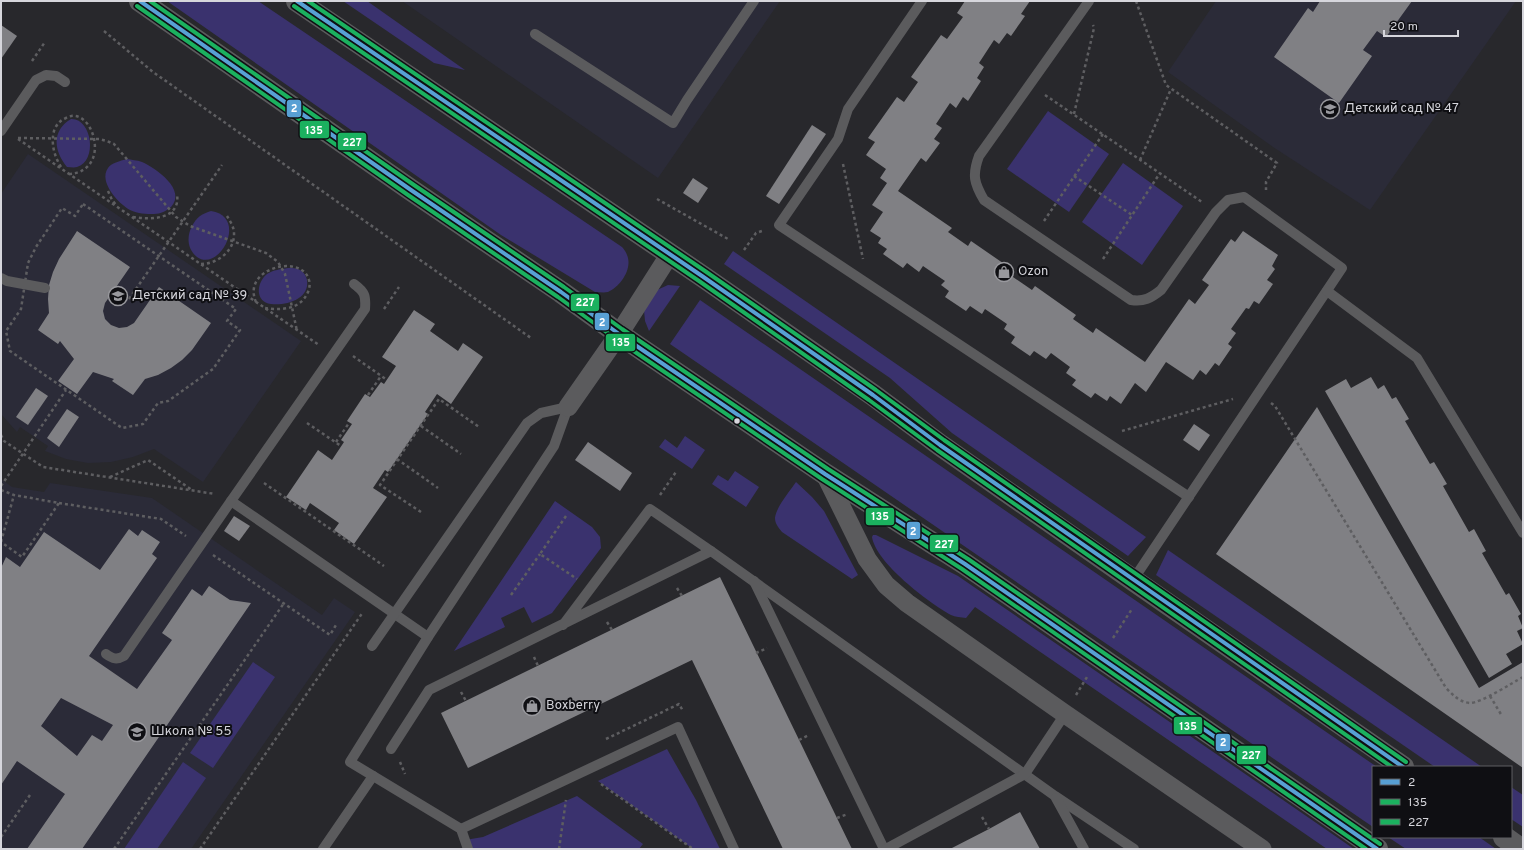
<svg xmlns="http://www.w3.org/2000/svg" width="1524" height="850" font-family="Overpass,sans-serif">
<style>
.built{fill:#2b2b38}
.green{fill:#3a326e}
.building{fill:#808084;fill-rule:evenodd}
.lines{fill:none;stroke-linecap:round;stroke-linejoin:round}
.path{stroke:#5e5e61;stroke-width:2.5;stroke-dasharray:3 3;stroke-linecap:butt}
.service{stroke:#5b5b5d;stroke-width:10}
.minor{stroke:#5b5b5d;stroke-width:19}
.tertiary{stroke:#5b5b5d;stroke-width:22}
.bus-1-casing{stroke:#0f0f13;stroke-width:7}
.bus-2-casing{stroke:#0f0f13;stroke-width:7}
.bus-3-casing{stroke:#0f0f13;stroke-width:7}
.bus-1{stroke:#58a0d4;stroke-width:4}
.bus-2{stroke:#1bb15f;stroke-width:4}
.bus-3{stroke:#1bb15f;stroke-width:4}
.bus-dot{fill:#d6d6dc;stroke:#0f0f13;stroke-width:1.5}
.labels{text-anchor:middle;dominant-baseline:central;stroke-width:4;stroke-linejoin:round;paint-order:stroke}
.poi-label{font-size:13px;fill:#d6d6dc;stroke:#0f0f13;text-anchor:start}
.line-badge{stroke:#0f0f13;stroke-width:1.5}
.badge-label{font-size:11px;text-anchor:middle;font-weight:bold;fill:#fff}
</style>
<rect width="100%" height="100%" fill="#28282c"/>
<g class="built">
<path d="M402,1H780L658,178Z"/>
<path d="M1216,1H1516L1370,210L1273,147L1168,72Z"/>
<path d="M28,154L301,341L203,482L154,449L133,457L111,462L88,463L66,459L45,451L48,446L20,427L17,432L1,414V194Z"/>
<path d="M1,479L12,487L44,492L50,483L152,498L322,615L334,598L355,612L191,849H1Z"/>
</g>
<g class="green">
<path d="M167,1H258L622,247C624,249 626,252 627,255C633,269 620,287 608,292C604,293 599,292 595,292L501,235Z"/>
<path d="M343,1H367L465,70L434,63Z"/>
<path d="M1048,111L1109,154L1069,212L1007,169Z"/>
<path d="M71,119C92,118 98,161 77,167C74,168 70,167 67,167C54,151 51,131 71,119Z"/>
<path d="M127,159C131,160 137,160 142,162C156,168 187,190 171,207C166,211 161,214 154,214C146,214 138,214 130,210C119,204 98,182 108,168C111,163 120,161 127,159Z"/>
<path d="M1123,163L1183,206L1142,265L1082,222Z"/>
<path d="M211,211C249,217 219,273 197,257C183,246 188,226 200,216C203,214 207,212 211,211Z"/>
<path d="M733,251L1146,537L1128,556L952,433L890,378L724,264Z"/>
<path d="M288,268C292,268 297,268 300,270C304,272 306,276 307,280C310,299 286,306 271,304C255,302 256,283 267,274C273,270 281,269 288,268Z"/>
<path d="M668,285L680,286L649,331L645,321L644,310L657,290Z"/>
<path d="M700,300L1377,767H1373V827L670,344Z"/>
<path d="M685,436L705,450L692,469L659,447L665,439L677,448Z"/>
<path d="M735,471L759,487L746,507L712,484L718,475L728,481Z"/>
<path d="M796,482L812,497L824,511L858,575L852,579L782,532C779,528 775,524 775,518C776,507 790,491 796,482Z"/>
<path d="M555,501L592,527L600,537L601,548L552,613L532,623L524,607L501,618L505,627L454,651Z"/>
<path d="M873,535H876L958,576L1354,849H1327L975,607L966,618C961,617 955,617 951,615C928,602 876,563 872,537Z"/>
<path d="M1168,550L1482,767H1435L1156,575Z"/>
<path d="M253,662L275,677L213,768L190,753Z"/>
<path d="M667,749L696,800L720,849H693L598,781Z"/>
<path d="M183,762L206,778L157,849H124Z"/>
<path d="M1511,787L1523,795V827L1511,819Z"/>
<path d="M577,796L643,844L639,849H468L465,840L483,837Z"/>
<path d="M1388,837H1479L1496,849H1406Z"/>
</g>
<g class="building">
<path d="M965,1H1030L1021,14L1025,16L1011,36L1007,33L999,44L994,40L979,63L984,67L977,78L981,81L968,101L963,97L956,108L950,103L936,124L942,128L934,139L940,143L926,162L921,158L898,191L952,228L948,232L968,246L971,241L1013,270L1010,275L1032,290L1035,286L1076,315L1073,319L1093,333L1096,328L1145,362L1189,299L1195,304L1209,285L1202,280L1231,239L1235,242L1243,231L1278,255L1272,266L1275,269L1267,280L1273,284L1259,304L1254,301L1249,309L1246,308L1231,329L1236,333L1228,344L1232,347L1219,366L1215,363L1206,375L1200,370L1193,380L1166,362L1146,392L1135,383L1121,404L1110,396L1107,401L1095,393L1091,398L1072,385L1076,380L1066,373L1070,367L1051,353L1046,359L1034,351L1030,356L1011,343L1015,337L1004,329L1007,324L985,309L982,314L970,306L966,311L945,297L949,291L941,285L945,281L923,266L919,272L907,263L903,268L883,254L887,249L878,243L881,238L870,231L883,212L872,205L887,183L880,178L886,169L866,155L875,142L868,138L897,97L904,102L918,82L911,77L941,35L947,39L963,17L957,13Z"/>
<path d="M1320,1H1412L1386,37L1377,31L1363,50L1372,56L1339,103L1274,57L1308,8L1313,12Z"/>
<path d="M1,25L17,36L1,59Z"/>
<path d="M812,125L826,134L779,204L766,196Z"/>
<path d="M693,178L708,188L698,203L683,193Z"/>
<path d="M77,231L130,267L105,303L103,311L105,319L111,325L119,328L127,327L134,323L159,287L211,323L192,350L182,360L171,368L158,375L145,379L133,395L112,381L114,379L93,372L77,394L58,381L74,359L60,341L58,344L38,330L49,313L48,299L49,285L53,272L59,259Z"/>
<path d="M414,310L435,324L430,331L458,351L463,343L483,357L451,404L437,394L425,412L428,414L388,472L385,470L373,488L387,497L354,544L334,530L339,523L310,503L306,510L286,497L318,450L332,460L344,442L341,440L352,424L347,421L365,394L370,397L381,382L384,384L396,366L382,357Z"/>
<path d="M1371,377L1378,389L1384,385L1392,399L1396,397L1409,419L1405,421L1430,464L1434,462L1447,484L1443,486L1469,532L1474,529L1486,551L1482,553L1506,595L1509,593L1521,614L1518,616L1523,628L1517,631L1523,644L1506,654L1512,664L1489,678L1325,391L1346,379L1351,388Z"/>
<path d="M36,388L48,396L28,425L16,417Z"/>
<path d="M1317,407L1479,688L1523,662V768L1216,554Z"/>
<path d="M67,409L79,417L59,447L47,438Z"/>
<path d="M1194,424L1210,435L1199,451L1183,440Z"/>
<path d="M588,442L632,473L620,491L575,460Z"/>
<path d="M234,516L250,526L239,541L224,531Z"/>
<path d="M129,529L138,536L142,530L160,542L152,554L157,558L89,656L137,689L172,640L162,633L192,589L202,596L209,586L230,600L251,603L82,849H27L65,794L17,761L1,785V568L6,557L20,567L44,532L100,570ZM61,698L113,725L102,741L92,735L77,756L41,726Z"/>
<path d="M720,577L852,849H783L692,660L468,768L441,713Z"/>
<path d="M1020,812L1040,849H950L989,829Z"/>
</g>
<g class="lines">
<g class="path">
<path d="M1136,1L1166,85L1277,163L1266,182V190"/>
<path d="M104,31L153,72L531,338"/>
<path d="M32,61L45,42"/>
<path d="M1045,95L1202,202"/>
<path d="M1074,114L1094,28L1093,25"/>
<path d="M18,138L99,139L107,141L114,144L176,217L190,226L266,253L278,262L285,274L297,331"/>
<path d="M18,139L319,345"/>
<path d="M1140,160L1171,89"/>
<path d="M843,164L863,259"/>
<path d="M61,167C54,156 50,141 55,128C58,123 61,120 66,118C92,103 114,171 69,174"/>
<path d="M1074,176L1132,215"/>
<path d="M108,191L112,200L117,206"/>
<path d="M657,199L728,239"/>
<path d="M83,204L236,309L227,321L240,330L213,369L168,401L158,403L143,424L122,428L10,351L6,331L21,309L28,263L36,247L62,208L75,216Z"/>
<path d="M133,217C150,220 181,220 177,194"/>
<path d="M1044,221L1103,134"/>
<path d="M744,250L756,233L762,231"/>
<path d="M1103,259L1160,173"/>
<path d="M201,264C217,264 235,251 234,233C234,227 230,221 227,216"/>
<path d="M129,299L222,165"/>
<path d="M256,302C241,268 302,253 309,280C311,287 308,294 303,300C294,310 277,310 265,308"/>
<path d="M384,309L399,287"/>
<path d="M353,356L387,380"/>
<path d="M368,395L381,376"/>
<path d="M1271,403L1275,406L1446,688C1453,695 1459,702 1470,703C1481,703 1512,683 1523,677"/>
<path d="M307,423L341,446"/>
<path d="M421,426L461,454"/>
<path d="M1122,431L1233,399"/>
<path d="M1,435L4,441L43,467L215,494"/>
<path d="M336,442L349,423"/>
<path d="M397,459L438,488"/>
<path d="M110,477L148,460L192,490"/>
<path d="M264,483L384,566"/>
<path d="M1,486L66,390"/>
<path d="M1,490L14,495L59,503L22,557L1,542"/>
<path d="M660,495L676,472"/>
<path d="M59,503L161,519L186,536"/>
<path d="M421,512L380,485L439,399L479,427"/>
<path d="M566,516L540,554L577,579"/>
<path d="M1,542L14,495"/>
<path d="M213,555L330,635L336,625"/>
<path d="M677,588L682,596"/>
<path d="M511,595L540,554"/>
<path d="M607,622L612,630"/>
<path d="M1113,638L1132,609"/>
<path d="M756,653L767,648"/>
<path d="M534,657L538,666"/>
<path d="M461,692L466,701"/>
<path d="M1076,695L1087,677"/>
<path d="M1490,696L1502,716"/>
<path d="M606,739L679,704L683,711"/>
<path d="M799,740L809,735"/>
<path d="M400,762L405,774"/>
<path d="M601,784L693,849"/>
<path d="M982,817L989,829"/>
<path d="M837,818L848,814"/>
<path d="M1,837L30,795"/>
<path d="M114,849L284,603"/>
<path d="M200,849L363,612"/>
<path d="M559,849L566,800"/>
</g>
<g class="service">
<path d="M922,1L848,109L838,139L779,225L1189,497"/>
<path d="M1089,1L979,156C972,175 974,183 984,200L1131,300C1144,302 1151,298 1161,290L1216,212L1228,200L1244,197L1342,268L1133,580"/>
<path d="M535,34L673,123L687,100L754,1"/>
<path d="M1,131L36,80L46,75L56,76L65,82"/>
<path d="M1,278L7,281L45,288"/>
<path d="M354,284C365,292 366,296 365,309L231,501L428,637"/>
<path d="M1327,291L1417,358L1523,533"/>
<path d="M711,551L1055,796L1134,849"/>
<path d="M754,581L884,849"/>
<path d="M372,646L527,423L541,413L568,407"/>
<path d="M106,654C113,659 117,660 124,656L231,501"/>
<path d="M391,749L429,690L711,551L650,509L563,625"/>
<path d="M1056,798L1084,849"/>
<path d="M461,829L678,727L734,849"/>
<path d="M323,849L373,776"/>
<path d="M468,849L461,829L350,762L428,637L554,446L568,407"/>
<path d="M886,849L1025,774L1065,714"/>
</g>
<g class="minor">
<path d="M568,407L619,334L670,254"/>
<path d="M825,474L867,559L886,585L907,603L1065,714L1262,849"/>
</g>
<g class="tertiary">
<path d="M140,1L411,190L561,292L619,334L825,474L965,564L1377,849"/>
<path d="M297,1L702,276L873,395L940,445L1133,580L1403,767"/>
<path d="M1504,837L1521,849"/>
</g>
<defs>
<g id="bus-1">
<path d="M140,1L411,190L561,292L619,334L825,474L965,564L1377,849"/>
<path d="M297,1L702,276L873,395L940,445L1403,767"/>
</g>
<g id="bus-2">
<path d="M137,6L408,195L558,297L616,339L822,479L962,569L1366,849"/>
<path d="M294,6L699,281L869,400L937,450L1392,767"/>
</g>
<g id="bus-3">
<path d="M150,1L414,185L564,287L622,329L828,469L968,559L1380,844"/>
<path d="M308,1L705,271L876,390L944,440L1406,762"/>
</g>
</defs>
<use href="#bus-1" class="bus-1-casing"/>
<use href="#bus-2" class="bus-2-casing"/>
<use href="#bus-3" class="bus-3-casing"/>
<use href="#bus-1" class="bus-1"/>
<use href="#bus-2" class="bus-2"/>
<use href="#bus-3" class="bus-3"/>
</g>
<defs>
<symbol id="school-ring" viewBox="-11 -11 22 22"><circle r="9.5" fill="#0f0f13" stroke="#99999e" stroke-width="1.5"/><path d="M0-5L7-2L0 1L-7-2ZM-4 1L0 2.5L4 1V4Q0 6-4 4Z" fill="#99999e"/></symbol>
<symbol id="shop-ring" viewBox="-11 -11 22 22"><circle r="9.5" fill="#0f0f13" stroke="#99999e" stroke-width="1.5"/><path d="M-5-2.5h2.3a2.7 3.5 0 0 1 5.4 0H5L5.5 6h-11ZM-1.5-2.5h3a1.5 2.3 0 0 0-3 0Z" fill="#99999e"/></symbol>
</defs>
<g fill-rule="evenodd">
<use href="#school-ring" x="1319" y="98" width="22" height="22"/>
<use href="#shop-ring" x="993" y="261" width="22" height="22"/>
<use href="#school-ring" x="107" y="285" width="22" height="22"/>
<use href="#shop-ring" x="521" y="695" width="22" height="22"/>
<use href="#school-ring" x="126" y="721" width="22" height="22"/>
</g>
<circle class="bus-dot" cx="737" cy="421" r="3.5"/>
<g class="labels">
<g class="poi-label">
<text x="1344" y="109">Детский сад № 47</text>
<text x="1018" y="272">Ozon</text>
<text x="132" y="296">Детский сад № 39</text>
<text x="546" y="706">Boxberry</text>
<text x="151" y="732">Школа № 55</text>
</g>
</g>
<g class="line-badge">
<rect x="286" y="99" width="16" height="19" rx="4" fill="#58a0d4"/>
<rect x="299" y="120" width="31" height="19" rx="4" fill="#1bb15f"/>
<rect x="337" y="132" width="30" height="19" rx="4" fill="#1bb15f"/>
<rect x="570" y="293" width="30" height="19" rx="4" fill="#1bb15f"/>
<rect x="594" y="312" width="16" height="19" rx="4" fill="#58a0d4"/>
<rect x="605" y="333" width="31" height="19" rx="4" fill="#1bb15f"/>
<rect x="865" y="507" width="30" height="19" rx="4" fill="#1bb15f"/>
<rect x="906" y="521" width="15" height="19" rx="4" fill="#58a0d4"/>
<rect x="929" y="534" width="30" height="19" rx="4" fill="#1bb15f"/>
<rect x="1173" y="716" width="30" height="19" rx="4" fill="#1bb15f"/>
<rect x="1215" y="733" width="16" height="19" rx="4" fill="#58a0d4"/>
<rect x="1236" y="745" width="31" height="20" rx="4" fill="#1bb15f"/>
</g>
<g class="badge-label">
<text x="294" y="112">2</text>
<text x="314" y="134">135</text>
<text x="352" y="146">227</text>
<text x="585" y="306">227</text>
<text x="602" y="326">2</text>
<text x="621" y="346">135</text>
<text x="880" y="520">135</text>
<text x="913" y="535">2</text>
<text x="944" y="548">227</text>
<text x="1188" y="730">135</text>
<text x="1223" y="746">2</text>
<text x="1251" y="759">227</text>
</g>
<rect width="1524" height="850" fill="none" stroke="#d6d6dc" stroke-width="4"/>
<rect x="1372" y="766" width="140" height="72" fill="#0f0f13" stroke="#5f5f63"/>
<rect x="1380" y="779" width="20" height="6" fill="#58a0d4" stroke="#5f5f63"/>
<text x="1408" y="786" font-size="12" fill="#d6d6dc">2</text>
<rect x="1380" y="799" width="20" height="6" fill="#1bb15f" stroke="#5f5f63"/>
<text x="1408" y="806" font-size="12" fill="#d6d6dc">135</text>
<rect x="1380" y="819" width="20" height="6" fill="#1bb15f" stroke="#5f5f63"/>
<text x="1408" y="826" font-size="12" fill="#d6d6dc">227</text>
<path d="M1384 30v6h74v-6" fill="none" stroke="#d6d6dc" stroke-width="2"/>
<text x="1390" y="30" font-size="12" fill="#d6d6dc" stroke="#0f0f13" stroke-width="3" paint-order="stroke">20 m</text>
</svg>
